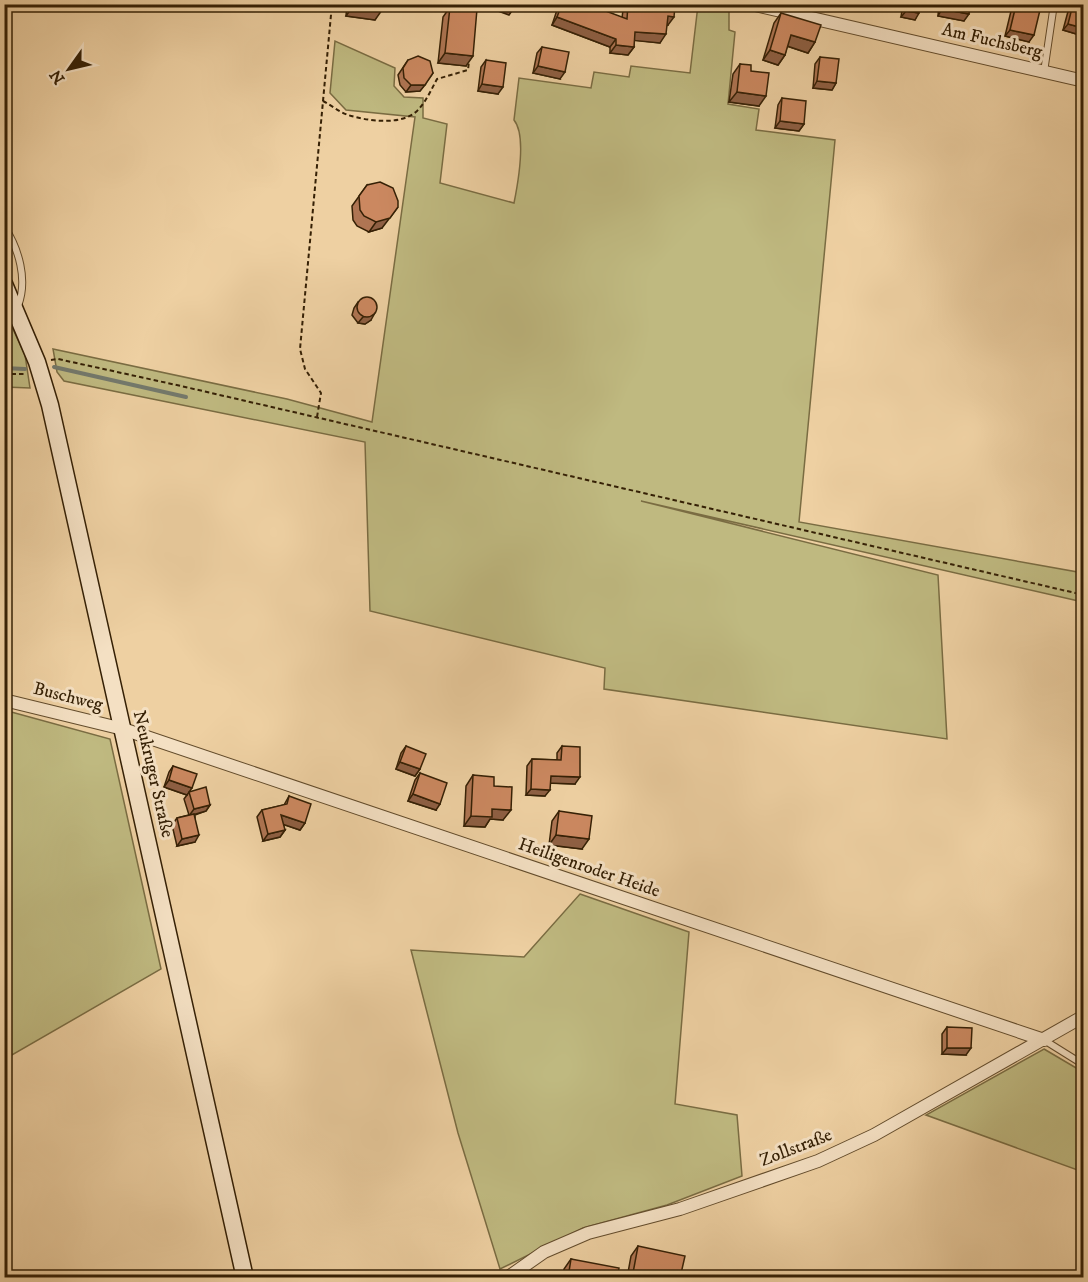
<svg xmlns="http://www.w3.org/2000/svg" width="1088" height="1282" font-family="'IM FELL DW Pica',serif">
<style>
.green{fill:#bfb980;stroke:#7a6c42;stroke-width:1.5}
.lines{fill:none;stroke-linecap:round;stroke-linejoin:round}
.stream{stroke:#74796c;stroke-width:4}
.lane-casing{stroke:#634c2c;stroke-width:8}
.street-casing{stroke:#634c2c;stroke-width:14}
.secondary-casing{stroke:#352005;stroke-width:19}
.path{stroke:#352005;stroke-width:2;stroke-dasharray:4.5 3;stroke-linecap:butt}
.lane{stroke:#f4e0c3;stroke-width:6}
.street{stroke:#f4e0c3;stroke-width:12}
.secondary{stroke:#f4e0c3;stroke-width:16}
.wall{fill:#af7553;stroke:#352005;stroke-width:1.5}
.shaded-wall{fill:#8e5f43;stroke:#352005;stroke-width:1.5}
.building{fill:#cb8860;stroke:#352005;stroke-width:1.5}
.labels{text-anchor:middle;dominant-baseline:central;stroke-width:6;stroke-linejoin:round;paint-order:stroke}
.street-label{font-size:18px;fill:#352005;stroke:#f4e0c3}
</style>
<rect width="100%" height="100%" fill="#eed0a2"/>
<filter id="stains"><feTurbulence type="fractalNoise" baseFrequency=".00333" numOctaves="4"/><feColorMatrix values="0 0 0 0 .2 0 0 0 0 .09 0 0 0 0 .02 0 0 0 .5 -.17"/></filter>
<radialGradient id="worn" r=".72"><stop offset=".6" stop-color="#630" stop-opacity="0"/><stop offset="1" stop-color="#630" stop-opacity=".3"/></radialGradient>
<g class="green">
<path d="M698,5L729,8V30L735,32L728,104L759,109L756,130L835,140L799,522L1083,573V602L641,501L938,575L947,739L604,689L605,668L370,611L365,442L64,381L57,372L53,349L287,399L372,422L415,117L346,110L330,93L335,41L395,68L394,86L404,97L423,98V118L447,124L440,183L514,203C518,183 527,136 514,120L519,78L591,88L594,72L629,77L631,66L690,73Z"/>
<path d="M4,310L25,355L30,388L5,387Z"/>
<path d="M4,710L110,739L161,969L5,1059Z"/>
<path d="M580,894L689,932L675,1104L737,1115L742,1176L667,1205L583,1228L500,1269L458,1133L411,950L524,957Z"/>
<path d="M1044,1049L1083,1072V1172L926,1115Z"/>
</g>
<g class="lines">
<g class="stream">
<path d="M54,367L186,397"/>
<path d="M4,368L25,369"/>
</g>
<defs>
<g id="lane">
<path d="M1044,72L1054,4"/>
<path d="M4,226C19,249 28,280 18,306"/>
<path d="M1044,1040L1084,1065"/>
</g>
<g id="street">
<path d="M751,4L1084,81"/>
<path d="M4,700L123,729L1044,1040"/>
<path d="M507,1278L544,1252L588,1233L680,1209L818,1161L874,1135L1084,1016"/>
</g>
<path id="secondary" d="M4,284L37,362L50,405L245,1278"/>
</defs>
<use href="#lane" class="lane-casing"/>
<use href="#street" class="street-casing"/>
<use href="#secondary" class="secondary-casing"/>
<g class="path">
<path d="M323,101C331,105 339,112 348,115C367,121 401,126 417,111C426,102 431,90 437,79L468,70L469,61"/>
<path d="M51,360L58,359L181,386L1084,595"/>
<path d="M4,374H26"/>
<path d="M317,417L321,393L305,369L300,349L332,4"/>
</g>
<use href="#lane" class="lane"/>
<use href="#street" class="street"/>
<use href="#secondary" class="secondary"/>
</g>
<g class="wall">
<path d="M347,4H383L375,20L346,16Z"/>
<path d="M559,4H587L622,18L623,10L627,4H659L668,25H667L660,43L634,40V47L628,55L610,53V47L552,25Z"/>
<path d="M903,4H921L915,20L901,17Z"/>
<path d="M939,4H970L964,21L938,16Z"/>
<path d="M1070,4H1083V36L1063,30Z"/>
<path d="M1016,5L1029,42L1005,36L1011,11Z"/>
<path d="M450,7L466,66L438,63L443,17Z"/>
<path d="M781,13L815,42L808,53L787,46L785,55L778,65L763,60L774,23Z"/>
<path d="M542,47L560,79L533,73L537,53Z"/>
<path d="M820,57L836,83L832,90L813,88L815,64Z"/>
<path d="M408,60L433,73L420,91L406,92L400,85L398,75Z"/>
<path d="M486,60L498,94L478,91L481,67Z"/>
<path d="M740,64L751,71L759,106L729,102L733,74Z"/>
<path d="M782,98L804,124L799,131L775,128L778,105Z"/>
<path d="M367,185L382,228L369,232L357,226L353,220L352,206Z"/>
<path d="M358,302L371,320L365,324L358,323L352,315L354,308Z"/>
<path d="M406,746L420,769L415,776L396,769L401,753Z"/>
<path d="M562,746L575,784L550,783L545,796L526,795L527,766L532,759L557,760V753Z"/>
<path d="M173,766L190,791L210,805L206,811L195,815V842L177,846L172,825L177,818L189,815L184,799L187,795L164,787L169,772Z"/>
<path d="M420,773L436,810L408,801L415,780Z"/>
<path d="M473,775L494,786L503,820L490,819L485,827L464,826L466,786Z"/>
<path d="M289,796L305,823L300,830L283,824L285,830L280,837L263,841L257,817L262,810L284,805Z"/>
<path d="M559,811L582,849L549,845L552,821Z"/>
<path d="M947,1027L966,1055L942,1054V1034Z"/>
<path d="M638,1246L680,1278H627L631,1256Z"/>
<path d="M571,1259L617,1278H562L564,1269Z"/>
</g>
<g class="shaded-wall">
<path d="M492,4L516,5L509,15L490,8Z"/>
<path d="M353,6L382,10L375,20L346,16Z"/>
<path d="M942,9L969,14L964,21L938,16Z"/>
<path d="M906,11L919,13L915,20L901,17Z"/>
<path d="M668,16L674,17L668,25H662Z"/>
<path d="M557,17L616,39L610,47L552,25Z"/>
<path d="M1068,24L1083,28V36L1063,30Z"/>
<path d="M1010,30L1034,35L1029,42L1005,36Z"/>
<path d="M635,32L666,34L660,43L629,40Z"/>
<path d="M791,35L815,42L808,53L784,45Z"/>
<path d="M616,45L634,47L628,55L610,53Z"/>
<path d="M770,50L785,55L778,65L763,60Z"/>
<path d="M445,53L473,56L466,66L438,63Z"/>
<path d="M538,66L565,72L560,79L533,73Z"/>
<path d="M817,81L836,83L832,90L813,88Z"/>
<path d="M482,84L503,87L498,94L478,91Z"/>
<path d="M411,85H425L420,91L406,92Z"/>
<path d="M737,92L766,96L759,106L729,102Z"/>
<path d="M780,121L804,124L799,131L775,128Z"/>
<path d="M398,207L382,228L369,232L376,222Z"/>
<path d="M375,313L371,320L365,324L358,323L363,317Z"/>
<path d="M400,762L420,769L415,776L396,769Z"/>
<path d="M551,776L580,777L575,784L546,783Z"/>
<path d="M169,780L192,788L187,795L164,787Z"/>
<path d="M531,789L550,790L545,796L526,795Z"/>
<path d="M413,794L440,804L436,810L408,801Z"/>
<path d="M210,805L206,811L189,816L194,809Z"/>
<path d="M492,809L511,810L503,820L490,819L485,827L464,826L471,816Z"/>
<path d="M281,815L305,823L300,830L276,822Z"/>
<path d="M285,830L280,837L263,841L268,834Z"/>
<path d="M199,835L195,842L177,846L182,839Z"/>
<path d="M556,835L589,839L582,849L549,845Z"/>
<path d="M947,1048H971L966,1055L942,1054Z"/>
<path d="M633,1273L654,1278H630Z"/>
</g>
<g class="building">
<path d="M353,4H383L382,10L353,6Z"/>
<path d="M562,4H587L627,19L628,4H659L675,6L674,17L668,16L666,34L635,32L634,47L616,45V39L557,17Z"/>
<path d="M907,4H921L919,13L906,11Z"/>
<path d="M943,4H970L969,14L942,9Z"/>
<path d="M1073,4H1083V28L1068,24Z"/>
<path d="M1016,5L1040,10L1034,35L1010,30Z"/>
<path d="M450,7L477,9L473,56L445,53Z"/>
<path d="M781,13L821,25L815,42L791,35L785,55L770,50Z"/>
<path d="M542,47L569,52L565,72L538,66Z"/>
<path d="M418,56L430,61L433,73L425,85H411L404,78L403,68L408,60Z"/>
<path d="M820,57L839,59L836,83L817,81Z"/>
<path d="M486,60L506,63L503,87L482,84Z"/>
<path d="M740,64L751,65V71L769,73L766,96L737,92Z"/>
<path d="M782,98L806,101L804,124L780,121Z"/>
<path d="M380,182L393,188L398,201V207L390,218L376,222L364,216L360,210L359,196L367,185Z"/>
<circle cx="367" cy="307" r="10"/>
<path d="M406,746L426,754L420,769L400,762Z"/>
<path d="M562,746L580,747V777L551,776L550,790L531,789L532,759L561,760Z"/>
<path d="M173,766L197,774L192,788L169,780Z"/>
<path d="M420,773L447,783L440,804L413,794Z"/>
<path d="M473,775L494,777V786L512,787L511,810L492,809V817L471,816Z"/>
<path d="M206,787L210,805L194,809L189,792Z"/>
<path d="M289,796L311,804L305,823L281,815L285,830L268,834L262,810L287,804Z"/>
<path d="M559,811L592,816L589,839L556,835Z"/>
<path d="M194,814L199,835L182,839L177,818Z"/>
<path d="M947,1027L972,1028L971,1048H947Z"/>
<path d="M638,1246L685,1256L680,1278H654L633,1273Z"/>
<path d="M571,1259L619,1268L617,1278H568Z"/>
</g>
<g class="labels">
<g class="street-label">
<text transform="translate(992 41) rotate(13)">Am Fuchsberg</text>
<text transform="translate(68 697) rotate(14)">Buschweg</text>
<text transform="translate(153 774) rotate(77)">Neukruger Straße</text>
<text transform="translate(589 868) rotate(19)">Heiligenroder Heide</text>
<text transform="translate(796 1148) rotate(-21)">Zollstraße</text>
</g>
</g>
<rect width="1088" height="1282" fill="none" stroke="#eed0a2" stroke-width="24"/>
<rect x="6" y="6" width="1076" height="1270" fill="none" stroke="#352005" stroke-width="3"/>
<rect x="12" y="12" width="1064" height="1258" fill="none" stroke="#352005" stroke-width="1.5"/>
<g transform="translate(69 69) rotate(236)" stroke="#f4e0c3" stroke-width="4.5" paint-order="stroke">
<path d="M0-4.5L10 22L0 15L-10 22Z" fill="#352005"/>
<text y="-9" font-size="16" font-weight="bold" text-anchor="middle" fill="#352005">N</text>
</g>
<rect width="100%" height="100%" filter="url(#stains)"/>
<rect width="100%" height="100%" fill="url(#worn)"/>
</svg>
